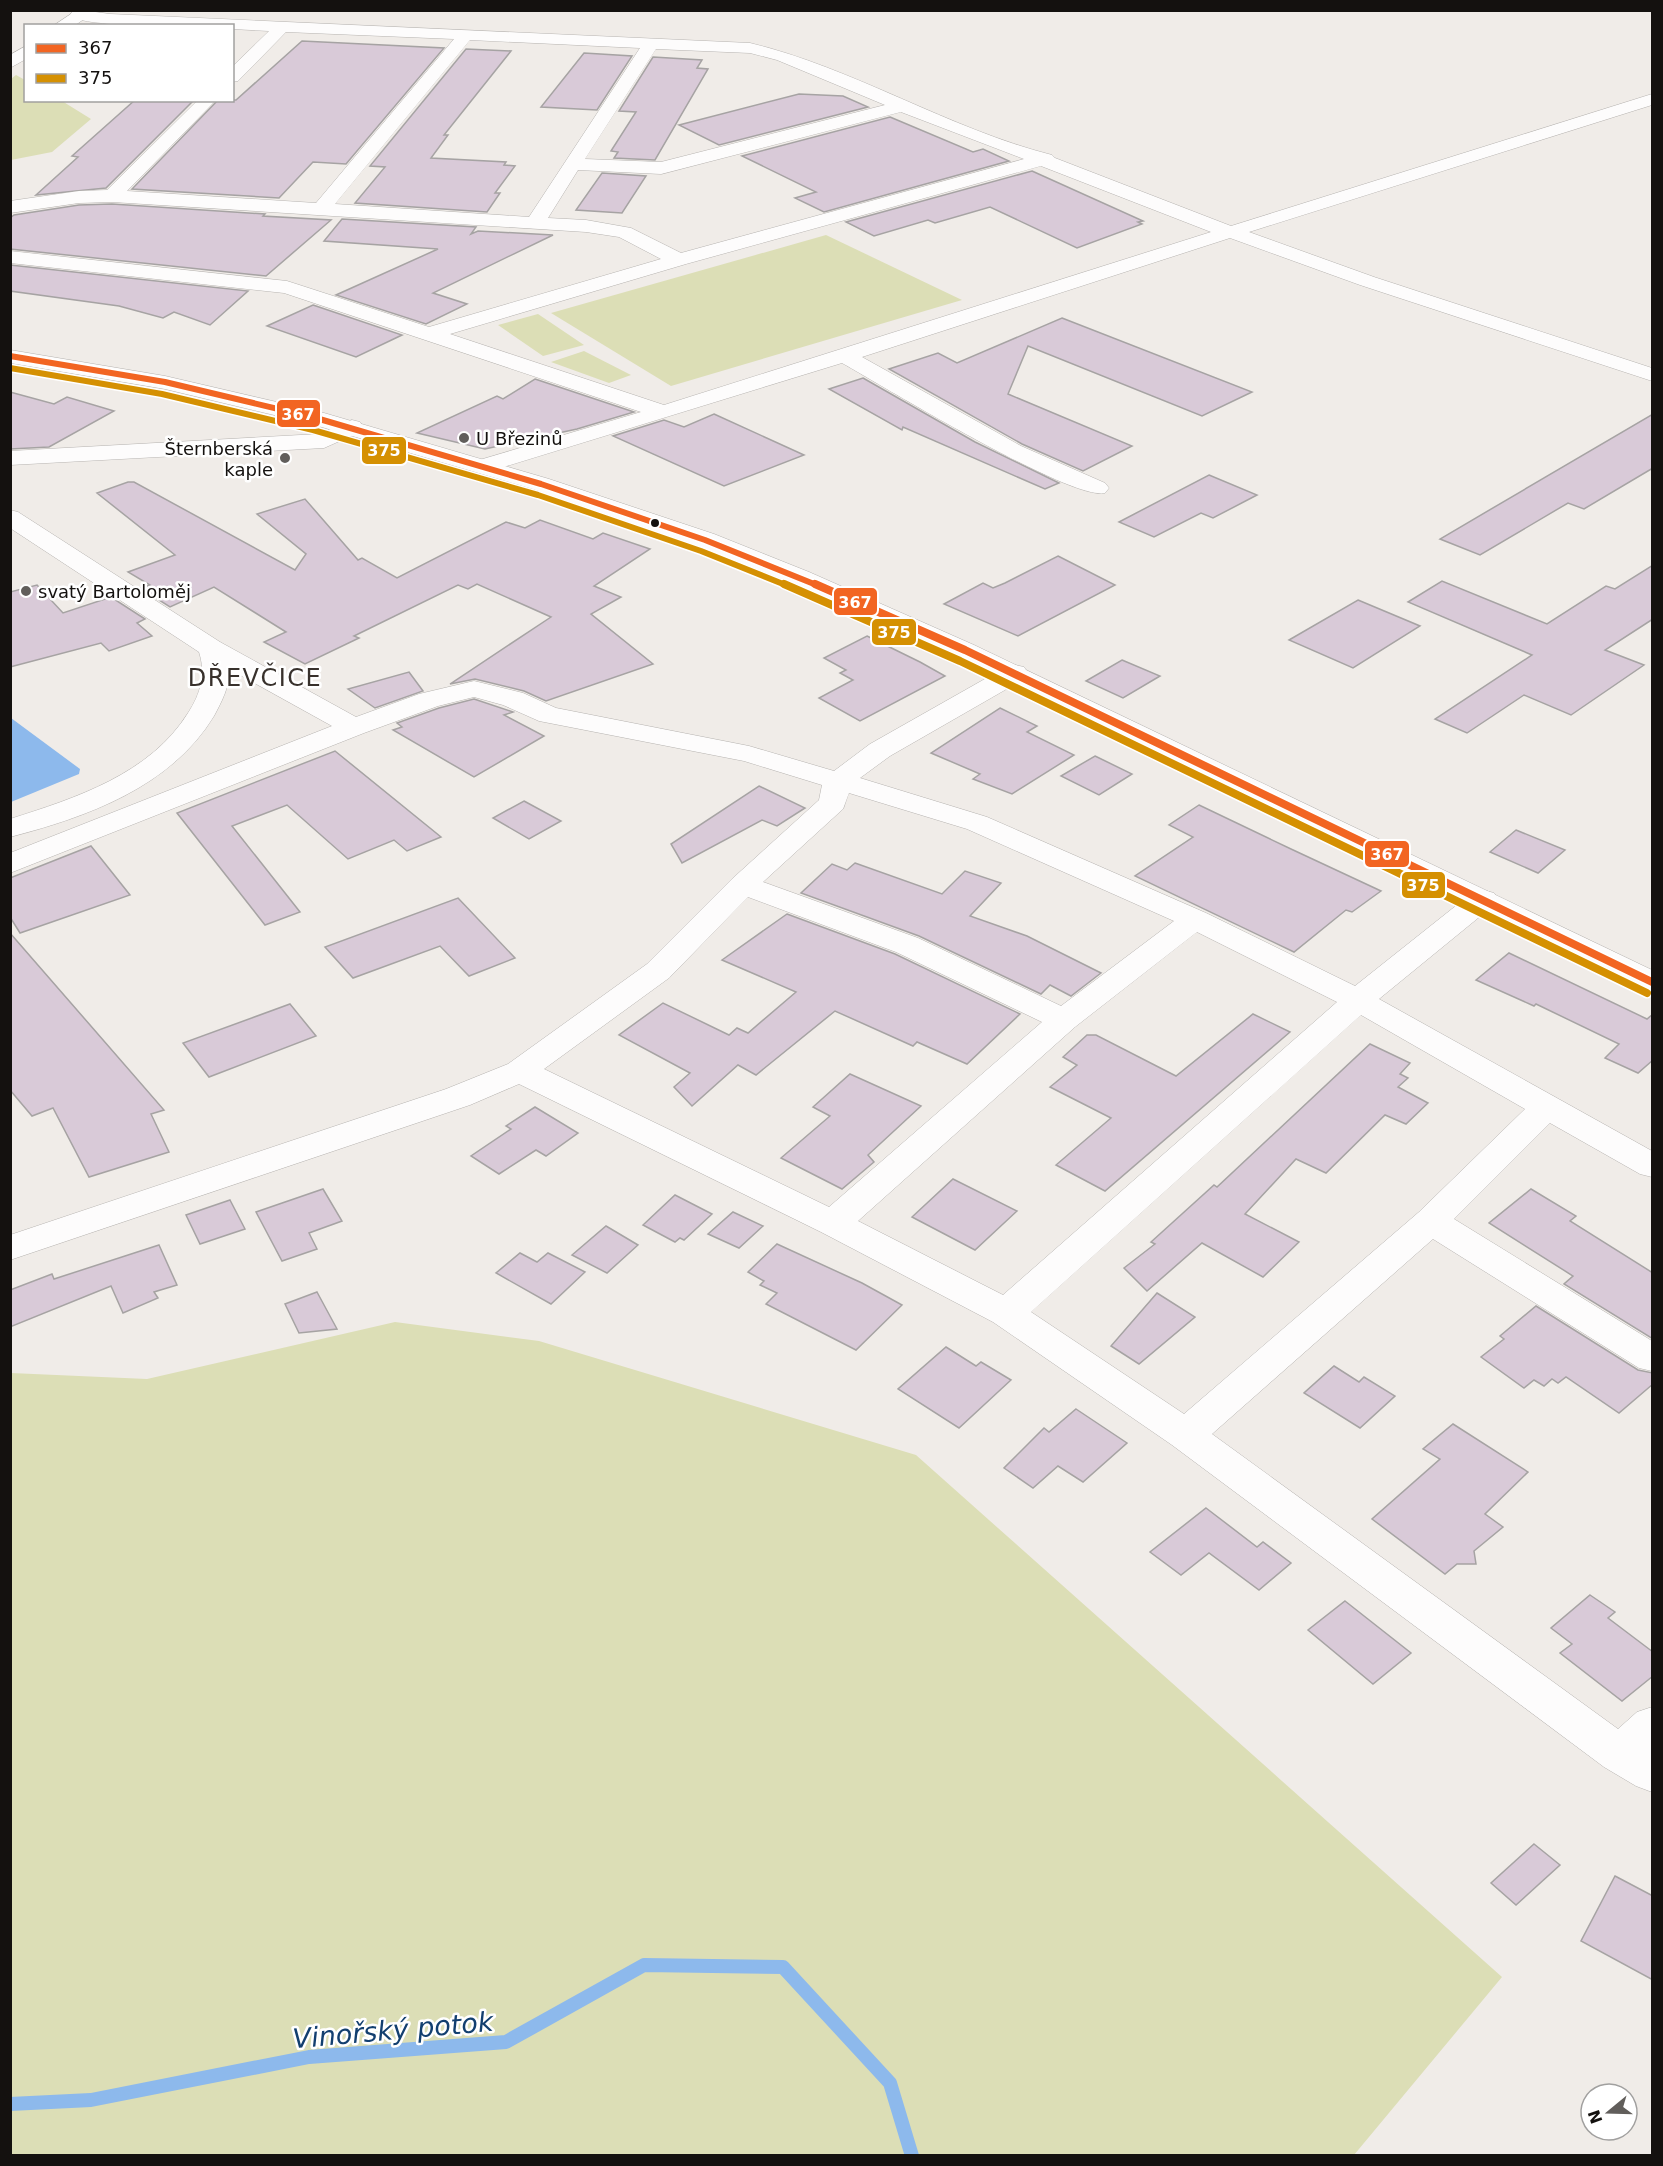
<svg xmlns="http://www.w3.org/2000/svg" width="1663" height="2166" font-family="'DejaVu Sans',sans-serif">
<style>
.green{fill:#dcdeb6}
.water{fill:#8db9ec}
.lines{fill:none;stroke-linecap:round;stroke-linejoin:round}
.stream{stroke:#8db9ec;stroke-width:14}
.building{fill:#d9cad8;stroke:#a6a3a3;stroke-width:1.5}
.minor-casing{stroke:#b6b3b0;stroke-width:1}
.tertiary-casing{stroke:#b6b3b0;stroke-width:1}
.secondary-casing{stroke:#b6b3b0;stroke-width:1}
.minor{fill:#fdfcfc;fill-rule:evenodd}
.tertiary{fill:#fdfcfc;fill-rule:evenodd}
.secondary{fill:#fdfcfc;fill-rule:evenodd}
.bus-1-far1-casing{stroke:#fff;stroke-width:9}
.bus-1-casing{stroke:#fff;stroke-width:11}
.bus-2-far1-casing{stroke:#fff;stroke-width:9}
.bus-2-casing{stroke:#fff;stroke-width:11}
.bus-1-far1{stroke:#f26522;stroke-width:6}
.bus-1{stroke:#f26522;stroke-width:8}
.bus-2-far1{stroke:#d59002;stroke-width:6}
.bus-2{stroke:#d59002;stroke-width:8}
.poi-dot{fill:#615e5b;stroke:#fff;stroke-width:2}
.bus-dot{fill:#14110f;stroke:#fff;stroke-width:2}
.labels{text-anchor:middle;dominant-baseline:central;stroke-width:5;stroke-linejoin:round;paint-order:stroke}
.far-poi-label{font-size:18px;fill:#14110f;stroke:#fff;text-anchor:start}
.quarter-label{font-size:24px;letter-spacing:1.5px;fill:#38312c;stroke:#fff}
.near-water-label{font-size:27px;font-style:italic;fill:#123f6f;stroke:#fff}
.line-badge{stroke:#fff;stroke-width:2}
.badge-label{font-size:16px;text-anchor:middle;font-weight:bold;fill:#fff}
</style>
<rect width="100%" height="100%" fill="#f0ece8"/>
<g class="green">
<path d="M16,75L25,80L26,100L62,101L91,119L52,152L11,160V79Z"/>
<path d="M826,235L962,300L671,386L551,313Z"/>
<path d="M538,314L584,345L543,356L498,325Z"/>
<path d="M584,351L631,375L609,383L551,362Z"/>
<path d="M395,1322L539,1341L916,1455L1502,1977L1354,2155H11V1373L147,1379Z"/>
</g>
<path class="water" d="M11,718L80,769L79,774L11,802Z"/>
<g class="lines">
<path class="stream" d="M10,2104L91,2100L309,2057L506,2042L644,1965L783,1967L890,2083L912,2156"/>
</g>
<g class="building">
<path d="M302,41L444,48L346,164L313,162L279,198L132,189L218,100H236Z"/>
<path d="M466,49L511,51L444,135H448L431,158L506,162L504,165L515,166L495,193H500L487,212L355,203L385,167L370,166Z"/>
<path d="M584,53L632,56L597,110L541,107Z"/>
<path d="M653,57L702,60L697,68L708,69L655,160L614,158L618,152L611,151L636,112L619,111Z"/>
<path d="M799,94L843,96L868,107L719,145L679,125Z"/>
<path d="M135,100H194L106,188L36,195L78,157L72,156Z"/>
<path d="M890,117L973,152L983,149L1009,161L824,212L795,198L816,192L742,156Z"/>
<path d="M1032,171L1143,221L1138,222L1142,224L1077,248L990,207L935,223L928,220L874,236L846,222Z"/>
<path d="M602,173L646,176L622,213L576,210Z"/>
<path d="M112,204L265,214L263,216L331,220L266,276L10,249V218L14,215L79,205Z"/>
<path d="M342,219L476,227L471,234L478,231L553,235L433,293L467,304L426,324L336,295L438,249L324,241Z"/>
<path d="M10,265L248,291L210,325L174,312L163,318L119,306L10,291Z"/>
<path d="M313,305L402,335L356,357L267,326Z"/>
<path d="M1062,318L1252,392L1202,416L1028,346L1008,394L1132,446L1083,471L1022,444L889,369L938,353L957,363Z"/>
<path d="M863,378L975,442L1059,483L1045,489L903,427L902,430L829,389Z"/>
<path d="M535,379L634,412L577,429L485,449L417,433L497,396L503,399Z"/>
<path d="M10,392L54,404L67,397L114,411L49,447L10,449Z"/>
<path d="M714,414L804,455L724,486L613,436L664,420L684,427Z"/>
<path d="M1653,414V468L1584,509L1568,503L1480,555L1440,539Z"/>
<path d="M1209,475L1257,495L1213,518L1201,513L1154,537L1119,522Z"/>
<path d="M128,482H134L295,570L306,554L257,514L305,499L358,560L362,558L397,578L506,522L525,528L540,520L593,539L603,533L650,549L594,586L621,597L591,614L653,664L546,701L524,691L475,679L450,684L551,617L477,584L468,589L458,585L354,636L359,638L305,664L264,642L286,632L214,587L170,607L140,588L150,585L128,572L175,555L97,493Z"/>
<path d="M1058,556L1115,585L1018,636L944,604L983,583L993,588L1005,583Z"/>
<path d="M1653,565V619L1605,650L1644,665L1571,715L1524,695L1467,733L1435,719L1532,655L1408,602L1442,581L1547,624L1606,586L1615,589Z"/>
<path d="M37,585L63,613L111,597L145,619L137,623L152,636L109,651L101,643L10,667V592Z"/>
<path d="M1358,600L1420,626L1353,668L1289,640Z"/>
<path d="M867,636L920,662L945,676L860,721L819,698L853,680L840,673L846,670L824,658Z"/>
<path d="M1122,660L1160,676L1123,698L1086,681Z"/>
<path d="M409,672L423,691L375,708L348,689Z"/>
<path d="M474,699L513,712L504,715L544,736L474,777L393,730L402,727L397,723L439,708Z"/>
<path d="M1000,708L1037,726L1027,732L1074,755L1012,794L973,779L980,774L931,753Z"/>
<path d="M335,751L441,837L407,851L394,840L348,859L287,805L232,826L300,912L265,925L177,813Z"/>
<path d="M1095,756L1132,774L1099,795L1061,776Z"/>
<path d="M759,786L805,808L777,826L762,820L682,863L671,844Z"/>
<path d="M524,801L561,821L529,839L493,818Z"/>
<path d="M1199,805L1291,849L1381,891L1352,912L1346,910L1294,952L1135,876L1193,837L1169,825Z"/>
<path d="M1516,830L1565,850L1538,873L1490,852Z"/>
<path d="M91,846L130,895L20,933L10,917V878Z"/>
<path d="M855,863L942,894L965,871L1001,883L970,916L1027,936L1101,973L1071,996L1050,985L1041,994L919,936L801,893L832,864L847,870Z"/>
<path d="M458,898L515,958L469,976L440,946L353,978L325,947Z"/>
<path d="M787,914L895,954L1020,1014L967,1064L917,1042L913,1046L835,1011L756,1075L738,1065L692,1106L674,1087L690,1073L619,1035L663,1003L729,1035L737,1028L748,1033L796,992L722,960Z"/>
<path d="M10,933L164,1110L151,1114L169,1152L89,1177L53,1108L32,1116L10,1090Z"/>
<path d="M1509,953L1647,1019L1653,1014V1060L1638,1073L1605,1058L1619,1044L1536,1004L1534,1006L1476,980Z"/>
<path d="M290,1004L316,1036L209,1077L183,1043Z"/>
<path d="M1253,1014L1290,1032L1105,1191L1056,1165L1111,1118L1050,1087L1077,1065L1063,1057L1087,1035H1096L1176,1076Z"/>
<path d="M1370,1044L1410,1063L1400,1074L1408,1078L1398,1087L1428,1103L1406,1124L1385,1115L1326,1173L1296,1159L1245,1214L1299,1242L1263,1277L1202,1243L1147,1291L1124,1268L1155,1244L1151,1242L1214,1185L1217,1187Z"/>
<path d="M850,1074L921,1106L868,1155L874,1162L842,1189L781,1158L830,1116L813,1107Z"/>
<path d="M535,1107L578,1133L546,1156L536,1150L499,1174L471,1156L511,1129L506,1126Z"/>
<path d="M953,1179L1017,1211L975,1250L912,1217Z"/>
<path d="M323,1189L342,1221L309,1233L317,1249L282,1261L256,1212Z"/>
<path d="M1531,1189L1576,1216L1570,1221L1653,1273V1339L1564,1284L1573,1276L1489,1223Z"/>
<path d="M675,1195L712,1214L684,1240L680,1238L675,1242L643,1225Z"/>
<path d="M230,1200L245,1229L200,1244L186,1215Z"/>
<path d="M733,1212L763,1226L739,1248L708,1234Z"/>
<path d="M606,1226L638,1245L607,1273L572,1255Z"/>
<path d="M777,1244L862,1283L902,1305L856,1350L766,1304L777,1293L760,1285L764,1281L748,1272Z"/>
<path d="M159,1245L177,1285L154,1292L158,1298L123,1313L111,1286L10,1327V1290L52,1274L54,1279Z"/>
<path d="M520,1253L537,1262L548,1253L585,1272L551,1304L496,1273Z"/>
<path d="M317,1292L337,1329L299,1333L285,1304Z"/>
<path d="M1157,1293L1195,1317L1139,1364L1111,1346Z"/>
<path d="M1536,1306L1638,1370L1653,1373V1384L1619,1413L1566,1377L1558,1383L1552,1379L1544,1386L1534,1380L1524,1388L1481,1357L1504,1339L1500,1336Z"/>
<path d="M946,1347L976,1366L981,1362L1011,1380L959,1428L898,1389Z"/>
<path d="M1334,1366L1359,1382L1364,1377L1395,1396L1360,1428L1304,1393Z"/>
<path d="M1076,1409L1127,1443L1083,1482L1058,1466L1033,1488L1004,1468L1044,1428L1049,1432Z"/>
<path d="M1453,1424L1528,1472L1485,1514L1503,1527L1474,1551L1476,1564H1457L1445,1574L1372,1519L1440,1459L1423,1449Z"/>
<path d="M1206,1508L1257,1547L1263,1542L1291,1563L1259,1590L1209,1553L1181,1575L1150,1552Z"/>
<path d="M1590,1595L1615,1612L1608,1618L1653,1652V1676L1622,1701L1560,1653L1572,1644L1551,1628Z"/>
<path d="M1345,1601L1411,1653L1373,1684L1308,1630Z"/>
<path d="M1534,1844L1560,1865L1516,1905L1491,1883Z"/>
<path d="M1615,1876L1653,1896V1980L1581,1941Z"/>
</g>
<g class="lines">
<defs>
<g id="minor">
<path d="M81,10L110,14L750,43C854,68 949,129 1052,155L1055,158L1231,226L1652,94V105L1249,232L1374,277L1652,368V381L1360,285L1230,238L862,357L1021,446L1105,483L1109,488L1105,493C1071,501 883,386 842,363L484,473L476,471L472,466L476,461L641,412L284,293L10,263V251L287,281L429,327L661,259L619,237L586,232L112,202L79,203L10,213V201L79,191L107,190L198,100H216L127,191L316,203L454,39L286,32L238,81L232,82V67L269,31L232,29V26C208,26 82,29 70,15L72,12ZM470,40L640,48L529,217L335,204ZM656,49L750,53L777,60L885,105L661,162L585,159ZM901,112L1024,159L681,253L631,228L586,220L548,218L578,170L661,174ZM1041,166L1211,232L664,405L450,334L686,264Z"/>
<path d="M352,420L360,422L363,427L360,432L324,448L10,465V451L319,434Z"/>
<path d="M10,510L18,512L220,642L356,717L419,694L474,681L523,693L556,708L749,746L834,771L870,744L1006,667L1015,665L1024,667L1028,673L1024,679L890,756L860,778L987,817L1206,913L1355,986L1472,893L1483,890L1494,893L1498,899L1494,905L1379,999L1652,1151V1177L1640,1174L1550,1123L1454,1219L1652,1341V1371L1639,1368L1433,1239L1212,1434L1618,1729L1637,1712L1652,1707V1792L1636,1786L1604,1767L1172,1445L993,1322L821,1232L519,1084L470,1105L10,1260V1235L446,1089L508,1064L647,964L732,879L819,800L822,785L744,761L539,721L503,705L474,697L438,706L364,733L10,873V853L332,726L229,669C230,686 222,701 214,716C171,787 87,817 10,837V819C76,798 150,774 188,713C201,693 206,674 199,652L10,528ZM849,793L967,829L1174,921L1061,1006L918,938L763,882L843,809ZM748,897L896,952L1042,1022L829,1207L544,1069L669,978ZM1197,932L1337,1002L1003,1295L858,1221L1075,1027ZM1361,1015L1525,1109L1419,1212L1184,1414L1031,1312Z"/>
</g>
<g id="tertiary">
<path d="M77,10H97L74,26H53Z"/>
<path d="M26,46V59L10,68V55Z"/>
</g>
<path id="secondary" d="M10,350L165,376L324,413L549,479L714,534L809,572L974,645L1652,970V991L1641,989L956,656L792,583L696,545L533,489L308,423L165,389L10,363Z"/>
</defs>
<use href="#minor" class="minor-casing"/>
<use href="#tertiary" class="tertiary-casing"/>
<use href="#secondary" class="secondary-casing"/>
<use href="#minor" class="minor"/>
<use href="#tertiary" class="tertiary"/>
<use href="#secondary" class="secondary"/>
<defs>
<path id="bus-1-far1" d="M10,356L165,382L316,418L541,484L705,540L819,586"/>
<path id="bus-1" d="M815,584L965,650L1652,982"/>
<path id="bus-2-far1" d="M10,368L162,394L313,430L538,495L701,551L788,586"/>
<path id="bus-2" d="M784,584L960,661L1647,993"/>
</defs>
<use href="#bus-1-far1" class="bus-1-far1-casing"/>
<use href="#bus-1" class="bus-1-casing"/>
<use href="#bus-2-far1" class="bus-2-far1-casing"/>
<use href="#bus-2" class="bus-2-casing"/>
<use href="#bus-1-far1" class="bus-1-far1"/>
<use href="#bus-1" class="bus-1"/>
<use href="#bus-2-far1" class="bus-2-far1"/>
<use href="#bus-2" class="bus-2"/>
</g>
<g class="poi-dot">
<circle cx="464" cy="438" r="6"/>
<circle cx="285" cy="458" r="6"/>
<circle cx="26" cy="591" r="6"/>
</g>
<circle class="bus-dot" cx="655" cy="523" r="5"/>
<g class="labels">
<g class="far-poi-label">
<text x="476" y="438">U Březinů</text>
<text x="273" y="448" text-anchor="end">Šternberská<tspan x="273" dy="21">kaple</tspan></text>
<text x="38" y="591">svatý Bartoloměj</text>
</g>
<g class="quarter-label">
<text x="255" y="678">DŘEVČICE</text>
</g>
<g class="near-water-label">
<text transform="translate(393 2030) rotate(-5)">Vinořský potok</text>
</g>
</g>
<g class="line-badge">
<rect x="276" y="399" width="45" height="29" rx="6" fill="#f26522"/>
<rect x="361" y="436" width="46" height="29" rx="6" fill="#d59002"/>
<rect x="833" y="587" width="45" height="29" rx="6" fill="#f26522"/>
<rect x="871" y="618" width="46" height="28" rx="6" fill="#d59002"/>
<rect x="1364" y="840" width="46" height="28" rx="6" fill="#f26522"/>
<rect x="1401" y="871" width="45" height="28" rx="6" fill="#d59002"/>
</g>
<g class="badge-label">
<text x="298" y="420">367</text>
<text x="384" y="456">375</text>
<text x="855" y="608">367</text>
<text x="894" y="638">375</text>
<text x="1387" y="860">367</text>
<text x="1423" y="891">375</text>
</g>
<rect width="1663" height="2166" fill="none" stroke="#14110f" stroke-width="24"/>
<rect x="24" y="24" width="210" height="78" fill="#ffffff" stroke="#a1a09f" stroke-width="1.5"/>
<rect x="36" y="44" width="30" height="9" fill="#f26522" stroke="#a1a09f" stroke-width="1.5"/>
<text x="78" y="54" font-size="18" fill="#14110f">367</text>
<rect x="36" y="74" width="30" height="9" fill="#d59002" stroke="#a1a09f" stroke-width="1.5"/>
<text x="78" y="84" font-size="18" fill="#14110f">375</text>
<g transform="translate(1609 2112) rotate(251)"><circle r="28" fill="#ffffff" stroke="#a1a09f" stroke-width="1.5"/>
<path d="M0-4.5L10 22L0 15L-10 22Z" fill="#615e5b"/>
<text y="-9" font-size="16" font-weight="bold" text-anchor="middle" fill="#14110f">N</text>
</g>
</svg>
